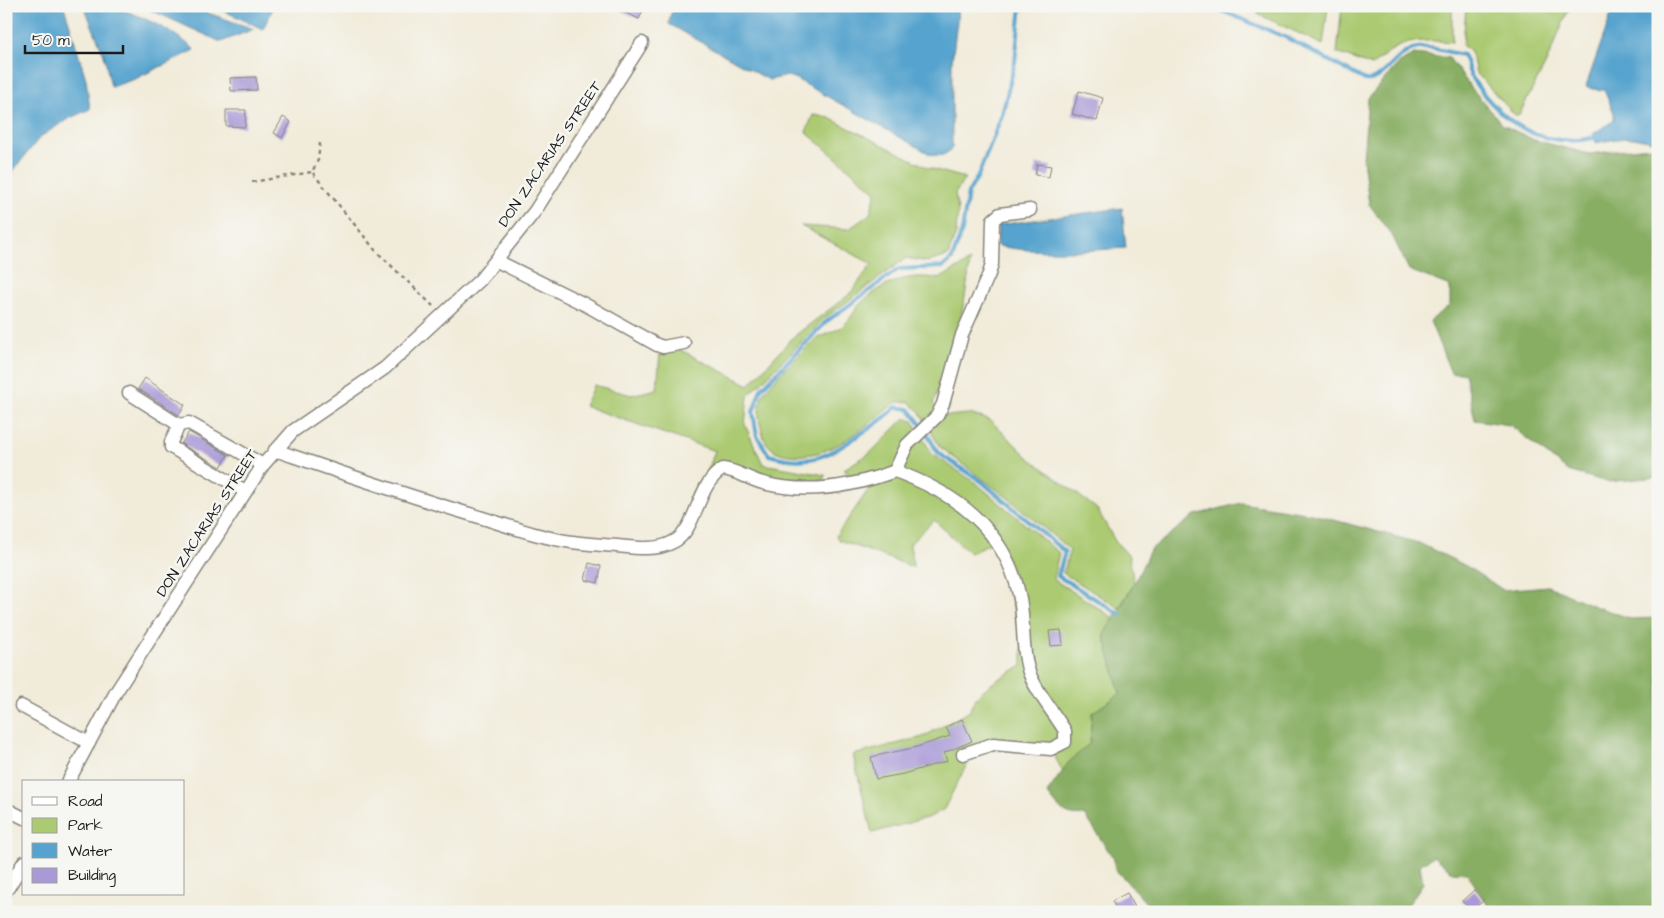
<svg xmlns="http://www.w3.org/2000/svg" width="1664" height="918" font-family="'Architects Daughter',sans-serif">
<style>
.green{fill:#abca72;stroke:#647347}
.forest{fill:#88ae64;stroke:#526540}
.water{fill:#55a3ce;stroke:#386075}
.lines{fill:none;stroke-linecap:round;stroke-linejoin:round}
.stream{stroke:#55a3ce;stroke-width:4}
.building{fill:#a99ad7}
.minor-casing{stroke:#86847a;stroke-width:15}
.path{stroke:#86847a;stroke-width:2.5;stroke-dasharray:4 4;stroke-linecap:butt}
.minor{stroke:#fff;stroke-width:12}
.labels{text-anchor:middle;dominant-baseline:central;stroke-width:5;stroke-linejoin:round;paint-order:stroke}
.street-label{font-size:15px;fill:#1c1c1c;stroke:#f6f6f2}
</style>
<rect width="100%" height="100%" fill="#f6f6f2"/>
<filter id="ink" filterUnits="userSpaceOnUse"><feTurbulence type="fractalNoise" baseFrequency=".02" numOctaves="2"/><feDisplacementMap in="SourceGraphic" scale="10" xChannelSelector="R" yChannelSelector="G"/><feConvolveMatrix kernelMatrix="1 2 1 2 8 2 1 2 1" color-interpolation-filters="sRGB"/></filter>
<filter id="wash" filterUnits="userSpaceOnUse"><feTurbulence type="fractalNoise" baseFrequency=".0096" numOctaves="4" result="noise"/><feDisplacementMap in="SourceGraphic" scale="20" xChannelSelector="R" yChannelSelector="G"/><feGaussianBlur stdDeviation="1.12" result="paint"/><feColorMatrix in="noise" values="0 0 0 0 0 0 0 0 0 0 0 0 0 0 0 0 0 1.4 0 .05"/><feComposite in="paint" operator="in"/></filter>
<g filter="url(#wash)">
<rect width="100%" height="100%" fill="#f1ebd9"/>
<g class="green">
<path d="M1259,6H1328L1323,45L1258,14Z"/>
<path d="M1342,6H1452V42C1417,39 1398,40 1372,66L1337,53Z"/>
<path d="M1466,6H1570L1546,63L1519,115H1515L1476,73L1471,52L1463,46Z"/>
<path d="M813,115L827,117L929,168L965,178L955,194L958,210L956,233L948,256L928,262L906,258L825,318L748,396L745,425L763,464L825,475L823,483L776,481L733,464L721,468L701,490L715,451L584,406L594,385L631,395L657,389L661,340L749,385L793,337L850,294L872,264L801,226L849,229L870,214L876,192L806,132Z"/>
<path d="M970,261C965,311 952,357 933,404L946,416L969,414L990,420L1028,457L1097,509L1115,541L1129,556L1134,584L1119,608L1063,573L1070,550L1008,498L940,447L919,411L909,402H896C877,417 854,438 831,448C812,457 773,462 764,438C759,424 756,407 764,393C768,385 808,345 817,339C825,333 836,332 844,325C851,319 854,311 860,304C882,283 910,272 939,279Z"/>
<path d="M905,418L913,421L932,454L976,483L1059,553L1053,579L1114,618L1104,635L1121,694L1092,713L1090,743L1063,772L1054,755L1041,748L977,751L968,762L944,809L930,817L872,833L853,755L923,737L970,711C974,690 1004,676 1022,666V647L1010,590L1017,582L998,539L970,553L934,520L910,544L913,567L839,540L836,536L869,489L853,480L844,469L870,453Z"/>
</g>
<g class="forest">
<path d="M1414,54L1449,58L1473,90L1503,125L1534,140L1589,154L1640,148L1652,147L1658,149V477L1607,482L1568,471L1510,425L1475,420L1465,373H1451L1430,321L1450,305V286L1409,270L1393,237L1369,204L1363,159L1368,98L1397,65Z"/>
<path d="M1241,503L1312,514L1419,543L1466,566L1503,590L1548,586L1594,606L1632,619L1658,618V912H1496L1491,910L1467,873L1452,872L1433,856L1420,865L1423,883L1403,912H1163L1149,906L1115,869L1114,859L1085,815C1064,818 1059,808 1047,793L1069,762L1090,743L1092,713L1120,694L1104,634L1134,584L1150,550L1195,515Z"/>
</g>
<g class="water">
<path d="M6,6H64L86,79L90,109L68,119L40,137L6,180Z"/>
<path d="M84,6C92,6 101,5 108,6C134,11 176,32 195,50L135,79L111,87L104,55Z"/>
<path d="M142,6H188L254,29L221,42Z"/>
<path d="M213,6H274L263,29Z"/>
<path d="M675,6H959L952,61V148C945,156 940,157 930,154L796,79L788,76L769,80L669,24L670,16Z"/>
<path d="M1614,6H1658V143C1637,135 1617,138 1596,143L1593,134L1614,120V113L1604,90L1592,89L1586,86Z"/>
<path d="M1122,208L1126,248C1082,251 1041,254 997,246L998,225Z"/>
</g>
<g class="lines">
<g class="stream">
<path d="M1210,6L1285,37L1365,80C1383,83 1395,54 1413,49C1428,45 1448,52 1463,55C1468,63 1468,72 1473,80C1503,123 1540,149 1594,138"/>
<path d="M922,426L909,409L896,407C886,418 874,425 862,433C829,456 811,467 769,455L757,436L753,412L761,389L827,321L899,269L943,267L952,259L962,231L968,193L978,176L1002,115L1015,62L1021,6"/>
<path d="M926,432L938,453L981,481L1065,552L1058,576L1121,615"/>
</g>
</g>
<g id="blocks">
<g class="building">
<path d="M611,6H645L639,19Z"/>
<path d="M256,77L257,90L231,91L230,78Z"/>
<path d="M1079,91L1103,98L1097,121L1072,114Z"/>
<path d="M226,110H246L245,127L226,126Z"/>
<path d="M283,117L291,122L282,138L274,133Z"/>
<path d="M1037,164L1051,166L1049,177L1035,175Z"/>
<path d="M145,378L185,405L179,415L138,389Z"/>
<path d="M189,432L228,455L221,467L181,444Z"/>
<path d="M589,563L601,566L598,583L585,580Z"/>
<path d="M1061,630L1063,645L1051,646L1049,631Z"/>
<path d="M962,719L972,741L944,753L947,761L903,774L876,779L871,757L917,747L950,736L946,727Z"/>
<path d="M1474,890L1483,901L1471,911L1462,901Z"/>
<path d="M1127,893L1135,907L1126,912H1118L1112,901Z"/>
</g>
</g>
</g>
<g filter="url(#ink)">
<use href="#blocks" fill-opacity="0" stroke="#86847a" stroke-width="1"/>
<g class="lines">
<defs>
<g id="minor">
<path d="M497,261L586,305L657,345L663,347L684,343"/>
<path d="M129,393L179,425"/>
<path d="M275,450C339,472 402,494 466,513C501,523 536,537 572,542C587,544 602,545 617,546C635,548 657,551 673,542C698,530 696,484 723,469C739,471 751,481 767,484C809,494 855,486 895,471L907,445L937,416L943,404L962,335L989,274L992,264L993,220L1000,214L1030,210"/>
<path d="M895,471C955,493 1004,528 1019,594C1025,618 1021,645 1028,669C1033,688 1055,714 1065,731V742L1051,749L993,744L963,754"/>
<path d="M245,491L171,447V442L179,425L189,423L263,465"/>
<path d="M21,706L89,743"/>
<path d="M68,782L116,692L263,465L293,431L385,368L480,280L535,211L642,43"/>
<path d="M6,809L24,818"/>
<path d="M6,891L24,862"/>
</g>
</defs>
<use href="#minor" class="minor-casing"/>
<g class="path">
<path d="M320,143L318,160L312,172L376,251L433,306"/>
<path d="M252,182L312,172"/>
</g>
<use href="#minor" class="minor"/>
</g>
</g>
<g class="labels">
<g class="street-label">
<text transform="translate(550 154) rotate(-56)">DON ZACARIAS STREET</text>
<text transform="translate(207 523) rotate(-57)">DON ZACARIAS STREET</text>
</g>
</g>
<rect width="1664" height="918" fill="none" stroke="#f6f6f2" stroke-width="25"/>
<rect x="22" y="780" width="162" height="115" fill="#f6f6f2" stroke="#9f9f9c"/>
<rect x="32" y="797" width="25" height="8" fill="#ffffff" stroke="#9f9f9c"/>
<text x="68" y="806" font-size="15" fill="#1c1c1c">Road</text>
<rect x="32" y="818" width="25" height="15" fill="#abca72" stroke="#9f9f9c"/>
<text x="68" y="830" font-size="15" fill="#1c1c1c">Park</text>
<rect x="32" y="843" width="25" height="15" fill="#55a3ce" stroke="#9f9f9c"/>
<text x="68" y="856" font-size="15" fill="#1c1c1c">Water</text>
<rect x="32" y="868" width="25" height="15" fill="#a99ad7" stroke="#9f9f9c"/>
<text x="68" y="880" font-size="15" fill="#1c1c1c">Building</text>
<path d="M25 45v8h98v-8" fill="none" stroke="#1c1c1c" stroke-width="2.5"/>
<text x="32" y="45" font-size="15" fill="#1c1c1c" stroke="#f6f6f2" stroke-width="4" paint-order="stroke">50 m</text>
</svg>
